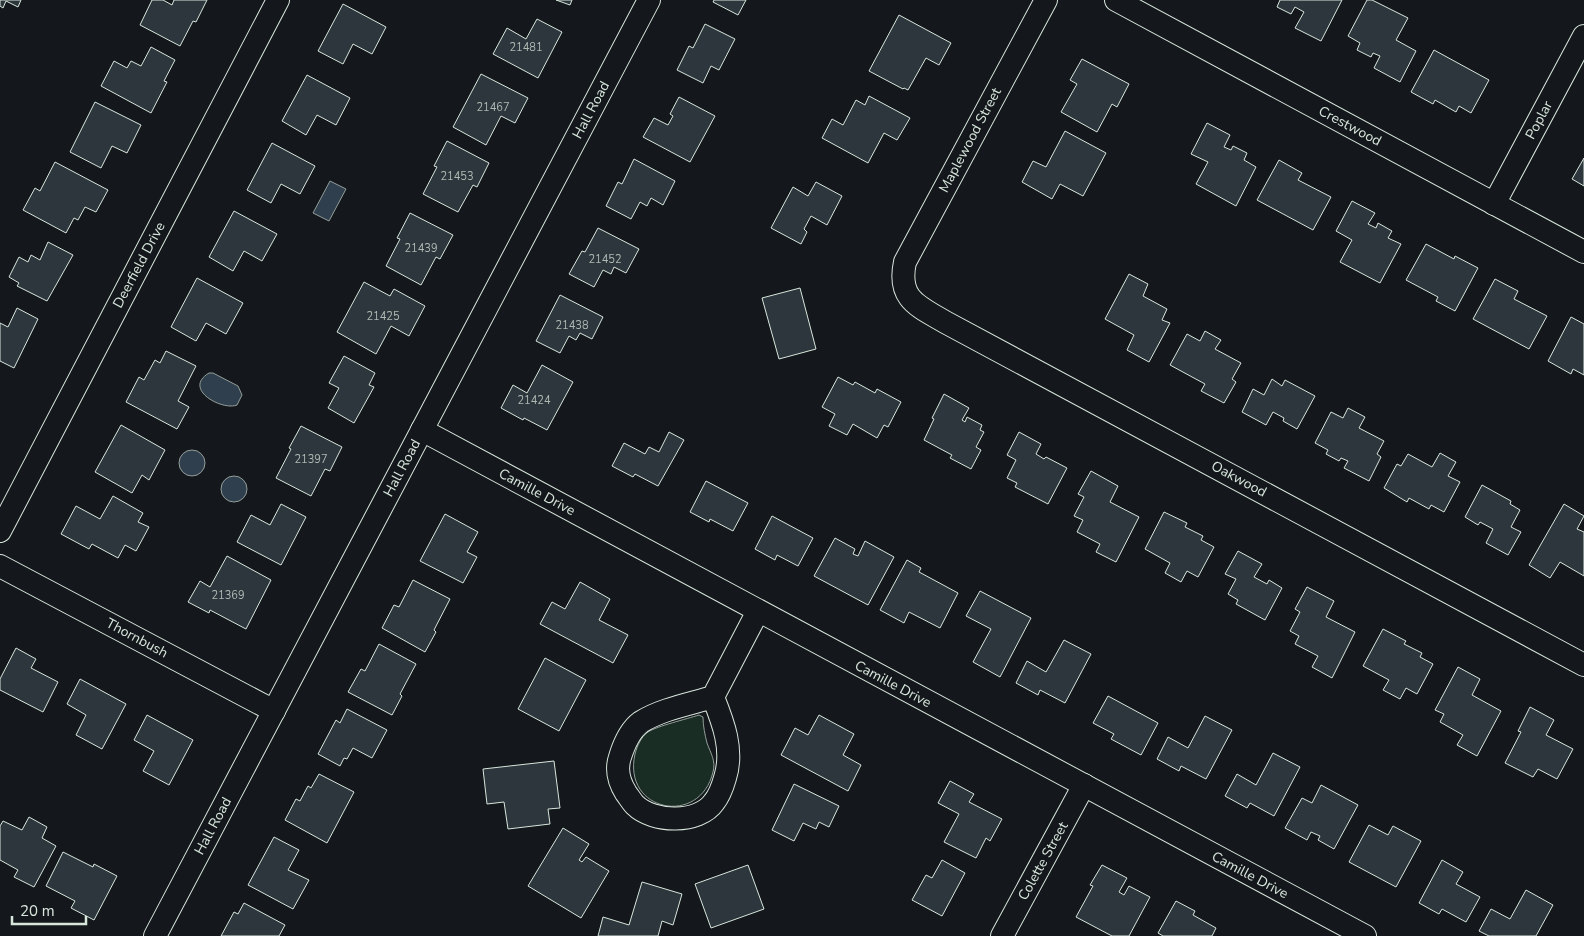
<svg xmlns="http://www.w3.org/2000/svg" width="1584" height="936" font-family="'Nunito Sans',sans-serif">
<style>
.green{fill:#1a2d24;stroke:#939e99}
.water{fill:#2f3f4d;stroke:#939e99}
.building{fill:#2c363c;stroke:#d8e6dc}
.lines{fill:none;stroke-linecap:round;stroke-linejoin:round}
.street-casing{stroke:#d8e6dc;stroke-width:24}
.street{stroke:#14181c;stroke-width:22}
.labels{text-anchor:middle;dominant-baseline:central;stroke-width:4;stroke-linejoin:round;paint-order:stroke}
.number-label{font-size:11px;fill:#adbab4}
.street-label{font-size:14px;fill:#d8e6dc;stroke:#14181c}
</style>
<rect width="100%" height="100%" fill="#14181c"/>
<path class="green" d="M699,715L703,717C703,726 705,735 707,743C711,754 716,761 713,772C700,827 622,812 635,754C637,746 641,737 648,732C657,726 687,719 699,715Z"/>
<g class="water">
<path d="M330,181L346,189L329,221L313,213Z"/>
<path d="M209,373H213L238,386L242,395L237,405C222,411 182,389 209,373Z"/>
<circle cx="192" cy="463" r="13"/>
<circle cx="234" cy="489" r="13"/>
</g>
<g class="building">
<path d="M0,0H21L18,7L6,1L3,8L0,6Z"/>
<path d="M152,0H163L172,5L174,0H207L196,22L193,21L180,46L140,25Z"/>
<path d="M556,0H572L570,5Z"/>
<path d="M714,0H746L738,15L713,2Z"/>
<path d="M1280,0H1342L1321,41L1295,28L1304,12L1295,7L1291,14L1277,7Z"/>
<path d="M1367,0H1372L1408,18L1396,40L1416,51L1400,82L1374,68L1380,56L1373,53L1371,57L1357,50L1360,43L1348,36Z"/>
<path d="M343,4L386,27L372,54L353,44L343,64L318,51Z"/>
<path d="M899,15L951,43L939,65L926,58L908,90L904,88L903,89L869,71Z"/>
<path d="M537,19L562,32L538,78L493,54L507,28L526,39Z"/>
<path d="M705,24L735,39L719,70L711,66L703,83L677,70L689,46L693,48Z"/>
<path d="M151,47L175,60L164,81L167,82L151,113L101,86L114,61L127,68L131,61L141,66Z"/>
<path d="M1434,50L1489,80L1471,113L1459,106L1456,112L1435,100L1433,104L1411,92Z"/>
<path d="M1082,59L1129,84L1117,107L1112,104L1097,132L1061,112L1077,84L1070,80Z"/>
<path d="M481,74L528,98L515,123L501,116L486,145L453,127Z"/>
<path d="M307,75L350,98L336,125L317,115L306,135L282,121Z"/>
<path d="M869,96L910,118L897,140L884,133L868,163L822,138L832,119L843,125L856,100L865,105Z"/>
<path d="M679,97L715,116L690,162L643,137L654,118L668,125L673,116L670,114Z"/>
<path d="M95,102L141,125L127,153L112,146L101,168L70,152Z"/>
<path d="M1207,123L1230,135L1224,147L1231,150L1233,146L1247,153L1244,160L1256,167L1236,206L1196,184L1208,162L1191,154Z"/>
<path d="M1065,131L1106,153L1083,196L1060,184L1052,199L1022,182L1033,161L1046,167Z"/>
<path d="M447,141L489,163L477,187L473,185L458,212L423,194L437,167L434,166Z"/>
<path d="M272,143L315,166L300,194L281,184L271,203L247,190Z"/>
<path d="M1584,158V186L1572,179Z"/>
<path d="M634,159L675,181L663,205L651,198L647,206L640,202L631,219L606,206L618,182L622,184Z"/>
<path d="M1279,160L1302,173L1298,180L1331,197L1313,230L1257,200Z"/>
<path d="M55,162L108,190L96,212L85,207L78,220L74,218L66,233L23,210L35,188L40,191Z"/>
<path d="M816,182L842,196L827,225L811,216L804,229L807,232L801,244L771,228L793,187L808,196Z"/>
<path d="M1352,201L1375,213L1368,224L1376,228L1378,223L1392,231L1388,238L1401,244L1380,283L1340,262L1352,240L1336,231Z"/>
<path d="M234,211L277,234L262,261L244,251L233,271L209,257Z"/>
<path d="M410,213L453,235L440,259L436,257L421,285L386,266L400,239L397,238Z"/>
<path d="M598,228L639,249L626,273L614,267L611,274L603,270L594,287L569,274L582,251L585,252Z"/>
<path d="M48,242L73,255L47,301L17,286L19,283L9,277L19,257L28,262L31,255L40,260Z"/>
<path d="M1426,244L1454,259L1455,256L1478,268L1455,311L1436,301L1438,297L1406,280Z"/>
<path d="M1129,274L1148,284L1143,296L1167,309L1162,320L1170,323L1149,362L1127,350L1134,335L1105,319Z"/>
<path d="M197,278L243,303L226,334L206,323L196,341L171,327Z"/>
<path d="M1495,279L1518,291L1514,299L1547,316L1529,349L1473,319Z"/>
<path d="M364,282L390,296L394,289L425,306L409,336L391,326L376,354L337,332Z"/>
<path d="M800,288L816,349L779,359L762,298Z"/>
<path d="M560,295L603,317L592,339L580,333L576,340L569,336L560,353L536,341Z"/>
<path d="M17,308L38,319L14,368L0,361V323L8,327Z"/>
<path d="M1571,317L1584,324V375L1573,369L1571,374L1548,361Z"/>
<path d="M1205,331L1221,340L1215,349L1241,363L1232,379L1236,382L1224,403L1201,391L1205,384L1170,365L1187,334L1200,341Z"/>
<path d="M166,351L196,366L178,401L189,407L177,429L126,402L139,377L144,380L155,360L160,363Z"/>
<path d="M344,356L375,373L369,385L374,387L354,423L328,408L339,388L329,383Z"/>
<path d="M542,365L573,382L547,430L524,418L523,420L501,408L513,385L527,393Z"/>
<path d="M838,377L853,385L855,382L875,393L877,389L901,402L888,427L884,425L877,438L853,424L847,435L829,426L835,414L822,407Z"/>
<path d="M1272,379L1282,386L1285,380L1315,396L1297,429L1283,421L1284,418L1273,412L1266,425L1242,412L1253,389L1264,395Z"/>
<path d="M944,394L969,408L962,420L965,422L967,417L982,425L980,430L984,432L976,447L981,450L971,469L950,458L952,455L924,440L934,419L932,418Z"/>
<path d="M1348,408L1365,417L1359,428L1384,441L1377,454L1381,457L1369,481L1344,468L1348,461L1341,458L1339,461L1326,454L1328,450L1315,443L1331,412L1343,418Z"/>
<path d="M121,425L165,450L149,480L142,475L132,493L95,472Z"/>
<path d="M301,426L342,447L330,471L325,469L311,496L276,478L291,449L289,448Z"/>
<path d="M669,432L684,440L658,486L635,474L633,477L612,466L624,443L645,454L649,447L659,452Z"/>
<path d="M1019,432L1041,444L1036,454L1044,459L1046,457L1067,468L1048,504L1015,487L1017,483L1007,478L1016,460L1007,455Z"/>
<path d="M1440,453L1456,462L1448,476L1460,482L1444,512L1431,505L1429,509L1409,498L1407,502L1384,488L1397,464L1401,466L1408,454L1432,467Z"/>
<path d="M1091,471L1118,486L1110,502L1139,517L1116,562L1096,552L1100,544L1077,532L1083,520L1074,516L1084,497L1078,494Z"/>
<path d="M706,481L748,503L733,531L710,519L709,522L690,512Z"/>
<path d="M1482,485L1511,501L1510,504L1520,510L1511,527L1521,532L1508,555L1486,543L1493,529L1480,522L1478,525L1465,517Z"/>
<path d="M113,496L143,513L138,522L149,527L136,551L125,545L118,558L92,544L89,549L61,534L76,506L100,519Z"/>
<path d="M281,504L306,517L281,565L237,542L251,515L270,525Z"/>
<path d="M1564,504L1584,516L1577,529L1584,532V576L1560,562L1550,578L1529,565Z"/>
<path d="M1164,512L1187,523L1185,527L1203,536L1201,540L1214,547L1198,577L1187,571L1181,582L1165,573L1170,563L1145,549Z"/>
<path d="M445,514L478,532L467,552L477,557L463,583L420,561Z"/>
<path d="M772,516L813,538L798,566L777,555L775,560L755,549Z"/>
<path d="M835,538L855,549L853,554L858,556L865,541L894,557L868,605L814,576Z"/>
<path d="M1238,551L1262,564L1254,577L1267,584L1269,580L1282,588L1265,620L1236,604L1238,600L1228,594L1236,579L1225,574Z"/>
<path d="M227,556L271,580L246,629L210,610L209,613L188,602L200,581L210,587Z"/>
<path d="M907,560L921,568L919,572L958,593L940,628L909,612L904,623L880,610Z"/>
<path d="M413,580L450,599L434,630L436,632L425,652L382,628L394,605L399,607Z"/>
<path d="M580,582L610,599L599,620L628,635L613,663L540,624L552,602L565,609Z"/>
<path d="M1307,587L1334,601L1326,617L1355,632L1332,678L1312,667L1318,656L1295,644L1299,636L1290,631L1300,612L1295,609Z"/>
<path d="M980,591L1031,618L1000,677L973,662L991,629L966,616Z"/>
<path d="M1383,629L1406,641L1404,644L1422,653L1420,657L1433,664L1417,694L1406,688L1400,699L1383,690L1389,680L1363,666Z"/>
<path d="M1064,640L1091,654L1065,703L1040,690L1038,695L1016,683L1027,661L1046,672Z"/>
<path d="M379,644L416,664L400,694L402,696L392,715L348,692L361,669L365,671Z"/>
<path d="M16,648L36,659L31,668L58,682L43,712L0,690V679Z"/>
<path d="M545,658L586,680L559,731L518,709Z"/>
<path d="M1458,667L1480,679L1472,695L1501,711L1477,756L1457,745L1463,735L1440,722L1444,714L1435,710Z"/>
<path d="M80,679L126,704L102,749L76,735L86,715L67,704Z"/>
<path d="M1108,696L1158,723L1141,755L1111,739L1114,734L1093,723Z"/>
<path d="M1530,707L1554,720L1546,735L1573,749L1557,779L1538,769L1533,777L1505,763L1521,732L1518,731Z"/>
<path d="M347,709L387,730L372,758L353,748L347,759L344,758L340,766L318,754L336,720L340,723Z"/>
<path d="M147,715L193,740L169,785L143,771L154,751L134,740Z"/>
<path d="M819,715L854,734L843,755L861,765L848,791L781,755L795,728L808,735Z"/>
<path d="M1205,716L1232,730L1206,779L1181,766L1179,771L1157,759L1168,737L1188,748Z"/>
<path d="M1273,753L1300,767L1274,816L1250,803L1247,808L1225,796L1237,774L1256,785Z"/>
<path d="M554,761L560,808L548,809L550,824L508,829L504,802L487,804L483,769Z"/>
<path d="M319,774L354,792L327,843L285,820L296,799L300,801L308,786L311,788Z"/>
<path d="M950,781L974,794L969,802L1002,819L990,841L986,838L976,858L944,842L959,814L938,803Z"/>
<path d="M794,784L839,806L829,827L819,822L816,829L803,823L794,841L772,830Z"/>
<path d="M1321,785L1358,805L1334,849L1318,840L1320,836L1311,832L1307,840L1285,828L1302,798L1312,803Z"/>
<path d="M29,817L47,827L42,838L56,846L34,887L14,877L18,870L0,860V826L3,821L22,830Z"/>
<path d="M1369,825L1388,835L1393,826L1421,841L1396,887L1349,862Z"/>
<path d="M563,828L589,844L579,860L582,862L586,857L609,871L581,918L528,886Z"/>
<path d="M274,837L299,850L288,870L309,880L293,909L248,885Z"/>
<path d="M63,852L93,867L94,864L117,876L94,920L71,908L75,901L46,886Z"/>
<path d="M942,860L965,873L942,916L912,900L926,875L932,878Z"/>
<path d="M1442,860L1463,872L1456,884L1480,897L1466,922L1442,909L1439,914L1419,903Z"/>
<path d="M748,865L764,909L711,928L695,884Z"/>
<path d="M1102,865L1127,878L1119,892L1124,895L1129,886L1150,897L1129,936H1112L1076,917L1093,886L1090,885Z"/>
<path d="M642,882L682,894L673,925L662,921L658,936H598L603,917L629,925Z"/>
<path d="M1526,890L1553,905L1536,936H1489L1479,931L1491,909L1510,919Z"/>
<path d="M1176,901L1195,911L1193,915L1216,928L1212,936H1163L1158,933Z"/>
<path d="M244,903L285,925L279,936H221L234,912L238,914Z"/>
</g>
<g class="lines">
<defs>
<g id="street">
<path d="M1046,0L905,262C897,299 918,306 945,322L1584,665"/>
<path d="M1116,0L1584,252"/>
<path d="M1494,204L1584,36"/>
<path d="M422,430L1365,936"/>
<path d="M0,531L278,0"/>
<path d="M0,566L274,711"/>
<path d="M713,697C690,704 662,709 641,722C630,730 624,744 620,757C616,769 619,782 626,793C629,797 632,802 635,805C653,823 699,824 714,802C719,796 723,785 725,778C734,750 723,722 713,697L758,611"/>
<path d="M155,936L649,0"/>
<path d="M1002,936L1084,785"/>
</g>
</defs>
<use href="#street" class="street-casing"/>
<use href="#street" class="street"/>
</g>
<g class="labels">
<g class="number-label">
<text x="526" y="47">21481</text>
<text x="493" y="107">21467</text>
<text x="457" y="176">21453</text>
<text x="421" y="248">21439</text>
<text x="605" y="259">21452</text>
<text x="383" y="316">21425</text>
<text x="572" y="325">21438</text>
<text x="534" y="400">21424</text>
<text x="311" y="459">21397</text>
<text x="228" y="595">21369</text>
</g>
<g class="street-label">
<text transform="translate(591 110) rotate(-62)">Hall Road</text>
<text transform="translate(1539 120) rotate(-62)">Poplar</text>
<text transform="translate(1350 126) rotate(28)">Crestwood</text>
<text transform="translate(970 140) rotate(-62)">Maplewood Street</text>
<text transform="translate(139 265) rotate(-62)">Deerfield Drive</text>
<text transform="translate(402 468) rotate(-62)">Hall Road</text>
<text transform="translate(1239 479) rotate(28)">Oakwood</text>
<text transform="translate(537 492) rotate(28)">Camille Drive</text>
<text transform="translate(137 638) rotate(28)">Thornbush</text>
<text transform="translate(893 684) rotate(28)">Camille Drive</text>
<text transform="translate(213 826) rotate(-62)">Hall Road</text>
<text transform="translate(1043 861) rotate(-61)">Colette Street</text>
<text transform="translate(1250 875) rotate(28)">Camille Drive</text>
</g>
</g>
<path d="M12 916v8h74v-8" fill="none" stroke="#d8e6dc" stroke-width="2.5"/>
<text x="20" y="916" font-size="15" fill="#d8e6dc" stroke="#14181c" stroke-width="4" paint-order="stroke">20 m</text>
</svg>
